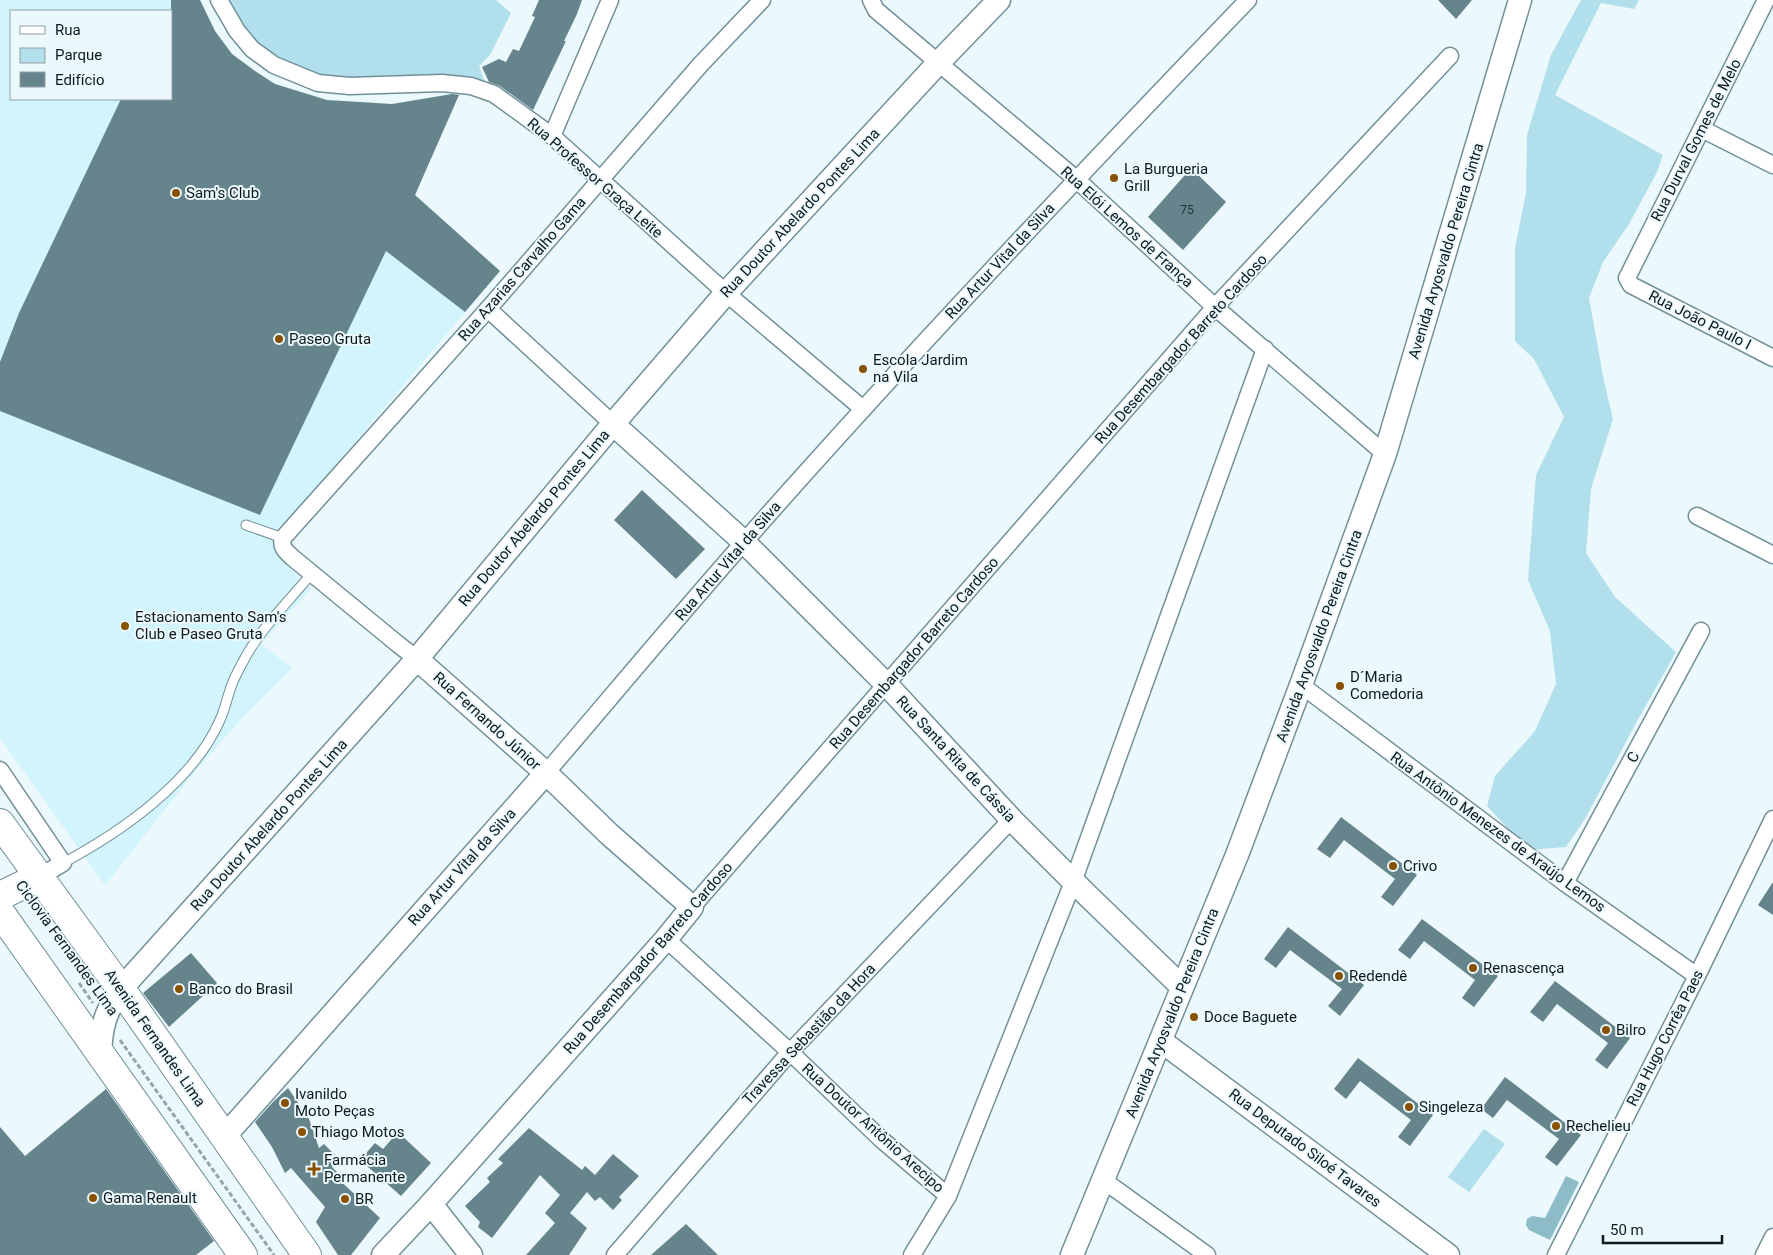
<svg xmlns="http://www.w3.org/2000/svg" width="1773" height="1255" font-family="Roboto,sans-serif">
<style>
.built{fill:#d2f4fd;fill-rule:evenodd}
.green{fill:#b2dfec}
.water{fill:#8dbbc7}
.building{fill:#66848c}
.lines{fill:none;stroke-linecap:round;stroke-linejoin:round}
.lane-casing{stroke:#729099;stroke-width:11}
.street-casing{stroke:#729099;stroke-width:19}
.secondary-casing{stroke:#729099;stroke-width:25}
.highway-casing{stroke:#729099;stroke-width:30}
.path{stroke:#97a4a8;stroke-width:3;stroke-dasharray:5 2.5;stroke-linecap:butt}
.lane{stroke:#fff;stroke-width:9}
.street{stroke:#fff;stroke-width:16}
.secondary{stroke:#fff;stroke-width:22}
.highway{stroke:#fff;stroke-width:28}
.poi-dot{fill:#875100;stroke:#ebf8fc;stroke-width:2}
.labels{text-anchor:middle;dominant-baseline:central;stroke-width:4;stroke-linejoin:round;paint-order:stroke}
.number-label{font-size:12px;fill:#233439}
.street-label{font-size:15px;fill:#0d191d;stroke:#ebf8fc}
.poi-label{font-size:15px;fill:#0d191d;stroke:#ebf8fc;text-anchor:start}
</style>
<rect width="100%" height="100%" fill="#ebf8fc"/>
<path class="built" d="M0,0H200L215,31L232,54L255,71L275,84L327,100L392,104L459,93L415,195L500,271L295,513L279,544V557L311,589L261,644L292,668L245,715L197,769L105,885L0,738ZM11,11H171V99H11Z"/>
<g class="green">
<path d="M225,0H496L511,13L490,55L479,66L485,83L314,78L268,55L232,15Z"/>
<path d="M1581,0H1639L1634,9L1601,3L1555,95L1663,155L1657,172L1629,224L1603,262L1589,298L1604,381L1613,419L1591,489L1586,553L1615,597L1676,652L1635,725L1585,819L1566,847L1528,850L1487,806L1495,776L1535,731L1556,684L1550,631L1528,580L1536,475L1564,417L1534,359L1515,341V248L1526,193L1527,135L1551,55Z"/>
<path d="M1484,1129L1505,1144L1469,1192L1448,1177Z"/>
</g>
<path class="water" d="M1566,1176L1579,1182L1550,1240L1529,1230L1526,1225L1527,1219L1532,1216L1545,1218Z"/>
<g class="building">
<path d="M171,0H200L215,31L232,54L255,71L275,84L327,100L392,104L452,94L459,95L415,195L500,271L465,312L386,251L260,515L0,411V362L19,313L121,99H171Z"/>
<path d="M539,0H582L577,14L564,41H566L533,110L500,86L489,82L482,67L499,59L506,62L513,49L519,51L535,17L532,16Z"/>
<path d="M1438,0H1472L1456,19Z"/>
<path d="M1191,168L1226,202L1183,250L1148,217Z"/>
<path d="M642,490L705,549L676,579L614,520Z"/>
<path d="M1341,817L1417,875L1393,906L1381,897L1395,879L1344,840L1330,858L1317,849Z"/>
<path d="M1773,882V915L1758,905Z"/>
<path d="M1422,919L1498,976L1474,1007L1462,998L1475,980L1424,941L1410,959L1398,950Z"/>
<path d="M1288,927L1364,985L1340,1016L1328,1006L1342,989L1290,950L1276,968L1264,959Z"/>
<path d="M191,953L217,983L169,1027L143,993Z"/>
<path d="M1555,981L1630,1038L1607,1069L1595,1060L1608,1043L1557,1004L1543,1022L1530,1012Z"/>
<path d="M1358,1058L1433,1115L1410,1146L1398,1137L1411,1120L1360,1081L1346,1099L1334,1089Z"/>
<path d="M1505,1077L1581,1135L1557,1166L1545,1157L1559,1139L1507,1100L1493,1118L1481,1109Z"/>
<path d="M288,1088L309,1119L319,1148L324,1144L339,1159L332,1167L337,1172L334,1175L380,1218L351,1255H338L316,1222L325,1207L291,1168L285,1173L272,1147L255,1122L273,1102Z"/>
<path d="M106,1089L214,1241L196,1255H0V1127L25,1156Z"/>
<path d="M529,1128L582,1170L585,1166L595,1175L613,1154L639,1176L619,1197L622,1200L613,1210L600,1197L595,1201L587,1192L570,1213L587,1228L569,1255H526L555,1223L545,1213L560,1195L540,1175L492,1238L478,1227L480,1222L465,1206L490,1182L487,1178L503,1163L498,1159Z"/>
<path d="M398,1132L431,1163L401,1196L360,1160L375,1143L383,1149Z"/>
<path d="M686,1224L718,1255H651Z"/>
</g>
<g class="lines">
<defs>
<g id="lane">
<path d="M246,525L283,538"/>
<path d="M63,863C121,832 193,782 220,720C225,709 227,698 231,687C234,677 241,666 246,656C263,626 290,600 312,573"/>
</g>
<g id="street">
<path d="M219,0L237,31L252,49L274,65L318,83L350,86L442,83L471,86L494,94L552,136L726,293L863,409"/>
<path d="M871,0L876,10L1076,179L1215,307L1385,454"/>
<path d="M1766,0L1627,278L1631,285L1773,358"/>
<path d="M1702,129L1773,165"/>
<path d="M552,136L610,0"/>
<path d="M488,309L613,424"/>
<path d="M1697,516L1773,555"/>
<path d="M417,659L399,645L293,558C287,552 280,548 283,538L488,309L701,64L762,0"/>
<path d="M1301,685L1565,883L1697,976"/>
<path d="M0,770L63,863L39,877"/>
<path d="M546,773C612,696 677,618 744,542C907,357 1077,178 1248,0"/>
<path d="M1565,883L1701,631"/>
<path d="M692,907L1215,307L1450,56"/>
<path d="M666,939L790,1052L882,1140L948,1196"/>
<path d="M1103,1180L1207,1255"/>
<path d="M615,1255L790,1052L1011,820"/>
<path d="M912,1255L948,1196L1073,882L1265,349"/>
<path d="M1556,1255L1697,976L1773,819"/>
<path d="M1764,1255L1773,1237"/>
</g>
<g id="secondary">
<path d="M613,424L744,542L887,685L1013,821L1085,893L1181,986"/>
<path d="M1161,1041L1448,1255"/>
<path d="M100,1055C101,1027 105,1012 121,989L417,659L613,424L726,293L939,62L999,0"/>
<path d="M224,1137L546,773"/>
<path d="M431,1204L471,1255"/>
<path d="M383,1255L431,1204L666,939L692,907L609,834L546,773L417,659"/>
<path d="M1072,1255L1237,855L1301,685L1385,454L1520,0"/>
</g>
<g id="highway">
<path d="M0,823L121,989L307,1255"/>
<path d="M0,896L39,877"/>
<path d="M0,912L243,1255"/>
</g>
</defs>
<use href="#lane" class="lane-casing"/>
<use href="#street" class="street-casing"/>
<use href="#secondary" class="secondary-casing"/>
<use href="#highway" class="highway-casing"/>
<g class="path">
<path d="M79,983L93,1003"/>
<path d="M120,1040L274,1255"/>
</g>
<use href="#lane" class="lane"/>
<use href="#street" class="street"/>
<use href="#secondary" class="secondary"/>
<use href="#highway" class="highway"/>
</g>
<g class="poi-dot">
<circle cx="1114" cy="178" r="5"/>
<circle cx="176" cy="193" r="5"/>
<circle cx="279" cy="339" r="5"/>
<circle cx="863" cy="369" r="5"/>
<circle cx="125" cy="626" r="5"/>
<circle cx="1340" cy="686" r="5"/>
<circle cx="1393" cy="866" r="5"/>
<circle cx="1473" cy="968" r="5"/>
<circle cx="1339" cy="976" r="5"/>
<circle cx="179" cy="989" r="5"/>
<circle cx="1194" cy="1017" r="5"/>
<circle cx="1606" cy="1030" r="5"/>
<circle cx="285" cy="1103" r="5"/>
<circle cx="1409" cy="1107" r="5"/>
<circle cx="1556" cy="1126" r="5"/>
<circle cx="302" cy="1132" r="5"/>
<path d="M311.5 1161.5h5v5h5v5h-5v5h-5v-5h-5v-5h5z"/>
<circle cx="93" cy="1198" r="5"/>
<circle cx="345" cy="1199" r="5"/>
</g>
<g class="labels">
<g class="number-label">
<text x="1187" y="210">75</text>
</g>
<g class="street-label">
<text transform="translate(1696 140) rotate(-63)">Rua Durval Gomes de Melo</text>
<text transform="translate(595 178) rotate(41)">Rua Professor Graça Leite</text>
<text transform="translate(800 213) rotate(-47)">Rua Doutor Abelardo Pontes Lima</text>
<text transform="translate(1127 227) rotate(42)">Rua Elói Lemos de França</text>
<text transform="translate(1446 251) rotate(-73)">Avenida Aryosvaldo Pereira Cintra</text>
<text transform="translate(1000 261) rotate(-47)">Rua Artur Vital da Silva</text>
<text transform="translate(522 269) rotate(-49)">Rua Azarias Carvalho Gama</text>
<text transform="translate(1700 320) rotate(27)">Rua João Paulo I</text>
<text transform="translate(1181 349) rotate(-48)">Rua Desembargador Barreto Cardoso</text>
<text transform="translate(534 518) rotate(-50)">Rua Doutor Abelardo Pontes Lima</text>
<text transform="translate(728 561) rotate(-49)">Rua Artur Vital da Silva</text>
<text transform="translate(1319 636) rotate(-70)">Avenida Aryosvaldo Pereira Cintra</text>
<text transform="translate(914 653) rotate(-49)">Rua Desembargador Barreto Cardoso</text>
<text transform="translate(487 721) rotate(42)">Rua Fernando Júnior</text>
<text transform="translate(1633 757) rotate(-62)">C</text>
<text transform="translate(956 759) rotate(47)">Rua Santa Rita de Cássia</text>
<text transform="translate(269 825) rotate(-48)">Rua Doutor Abelardo Pontes Lima</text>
<text transform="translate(1498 832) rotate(36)">Rua Antônio Menezes de Araújo Lemos</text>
<text transform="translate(462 867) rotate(-48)">Rua Artur Vital da Silva</text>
<text transform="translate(67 948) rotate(54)">Ciclovia Fernandes Lima</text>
<text transform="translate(648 958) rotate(-49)">Rua Desembargador Barreto Cardoso</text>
<text transform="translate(1172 1013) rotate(-68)">Avenida Aryosvaldo Pereira Cintra</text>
<text transform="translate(809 1034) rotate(-47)">Travessa Sebastião da Hora</text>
<text transform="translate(155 1038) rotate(55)">Avenida Fernandes Lima</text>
<text transform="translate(1665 1038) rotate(-63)">Rua Hugo Corrêa Paes</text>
<text transform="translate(873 1128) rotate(42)">Rua Doutor Antônio Arecipo</text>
<text transform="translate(1305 1148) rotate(37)">Rua Deputado Siloé Tavares</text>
</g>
<g class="poi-label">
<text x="1124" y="169">La Burgueria<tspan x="1124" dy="17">Grill</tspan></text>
<text x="186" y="193">Sam's Club</text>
<text x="289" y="339">Paseo Gruta</text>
<text x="873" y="360">Escola Jardim<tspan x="873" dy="17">na Vila</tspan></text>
<text x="135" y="617">Estacionamento Sam's<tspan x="135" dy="17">Club e Paseo Gruta</tspan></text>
<text x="1350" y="677">D´Maria<tspan x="1350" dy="17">Comedoria</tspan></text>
<text x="1403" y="866">Crivo</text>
<text x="1483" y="968">Renascença</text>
<text x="1349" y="976">Redendê</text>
<text x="189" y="989">Banco do Brasil</text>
<text x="1204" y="1017">Doce Baguete</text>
<text x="1616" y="1030">Bilro</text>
<text x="295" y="1094">Ivanildo<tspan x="295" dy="17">Moto Peças</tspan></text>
<text x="1419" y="1107">Singeleza</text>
<text x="1566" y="1126">Rechelieu</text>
<text x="312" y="1132">Thiago Motos</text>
<text x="324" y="1160">Farmácia<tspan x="324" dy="17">Permanente</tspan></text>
<text x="103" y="1198">Gama Renault</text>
<text x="355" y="1199">BR</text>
</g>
</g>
<rect x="10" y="10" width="162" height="90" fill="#ebf8fc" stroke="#929fa3"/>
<rect x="20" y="26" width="25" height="8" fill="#ffffff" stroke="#929fa3"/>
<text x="55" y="35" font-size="15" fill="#0d191d">Rua</text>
<rect x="20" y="48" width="25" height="15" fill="#b2dfec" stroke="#929fa3"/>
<text x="55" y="60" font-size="15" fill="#0d191d">Parque</text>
<rect x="20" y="72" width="25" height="15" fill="#66848c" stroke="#929fa3"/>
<text x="55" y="85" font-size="15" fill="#0d191d">Edifício</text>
<path d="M1603 1235v8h119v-8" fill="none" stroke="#0d191d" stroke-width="2.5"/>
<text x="1610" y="1235" font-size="15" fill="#0d191d" stroke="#ebf8fc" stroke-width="4" paint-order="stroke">50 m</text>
</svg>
